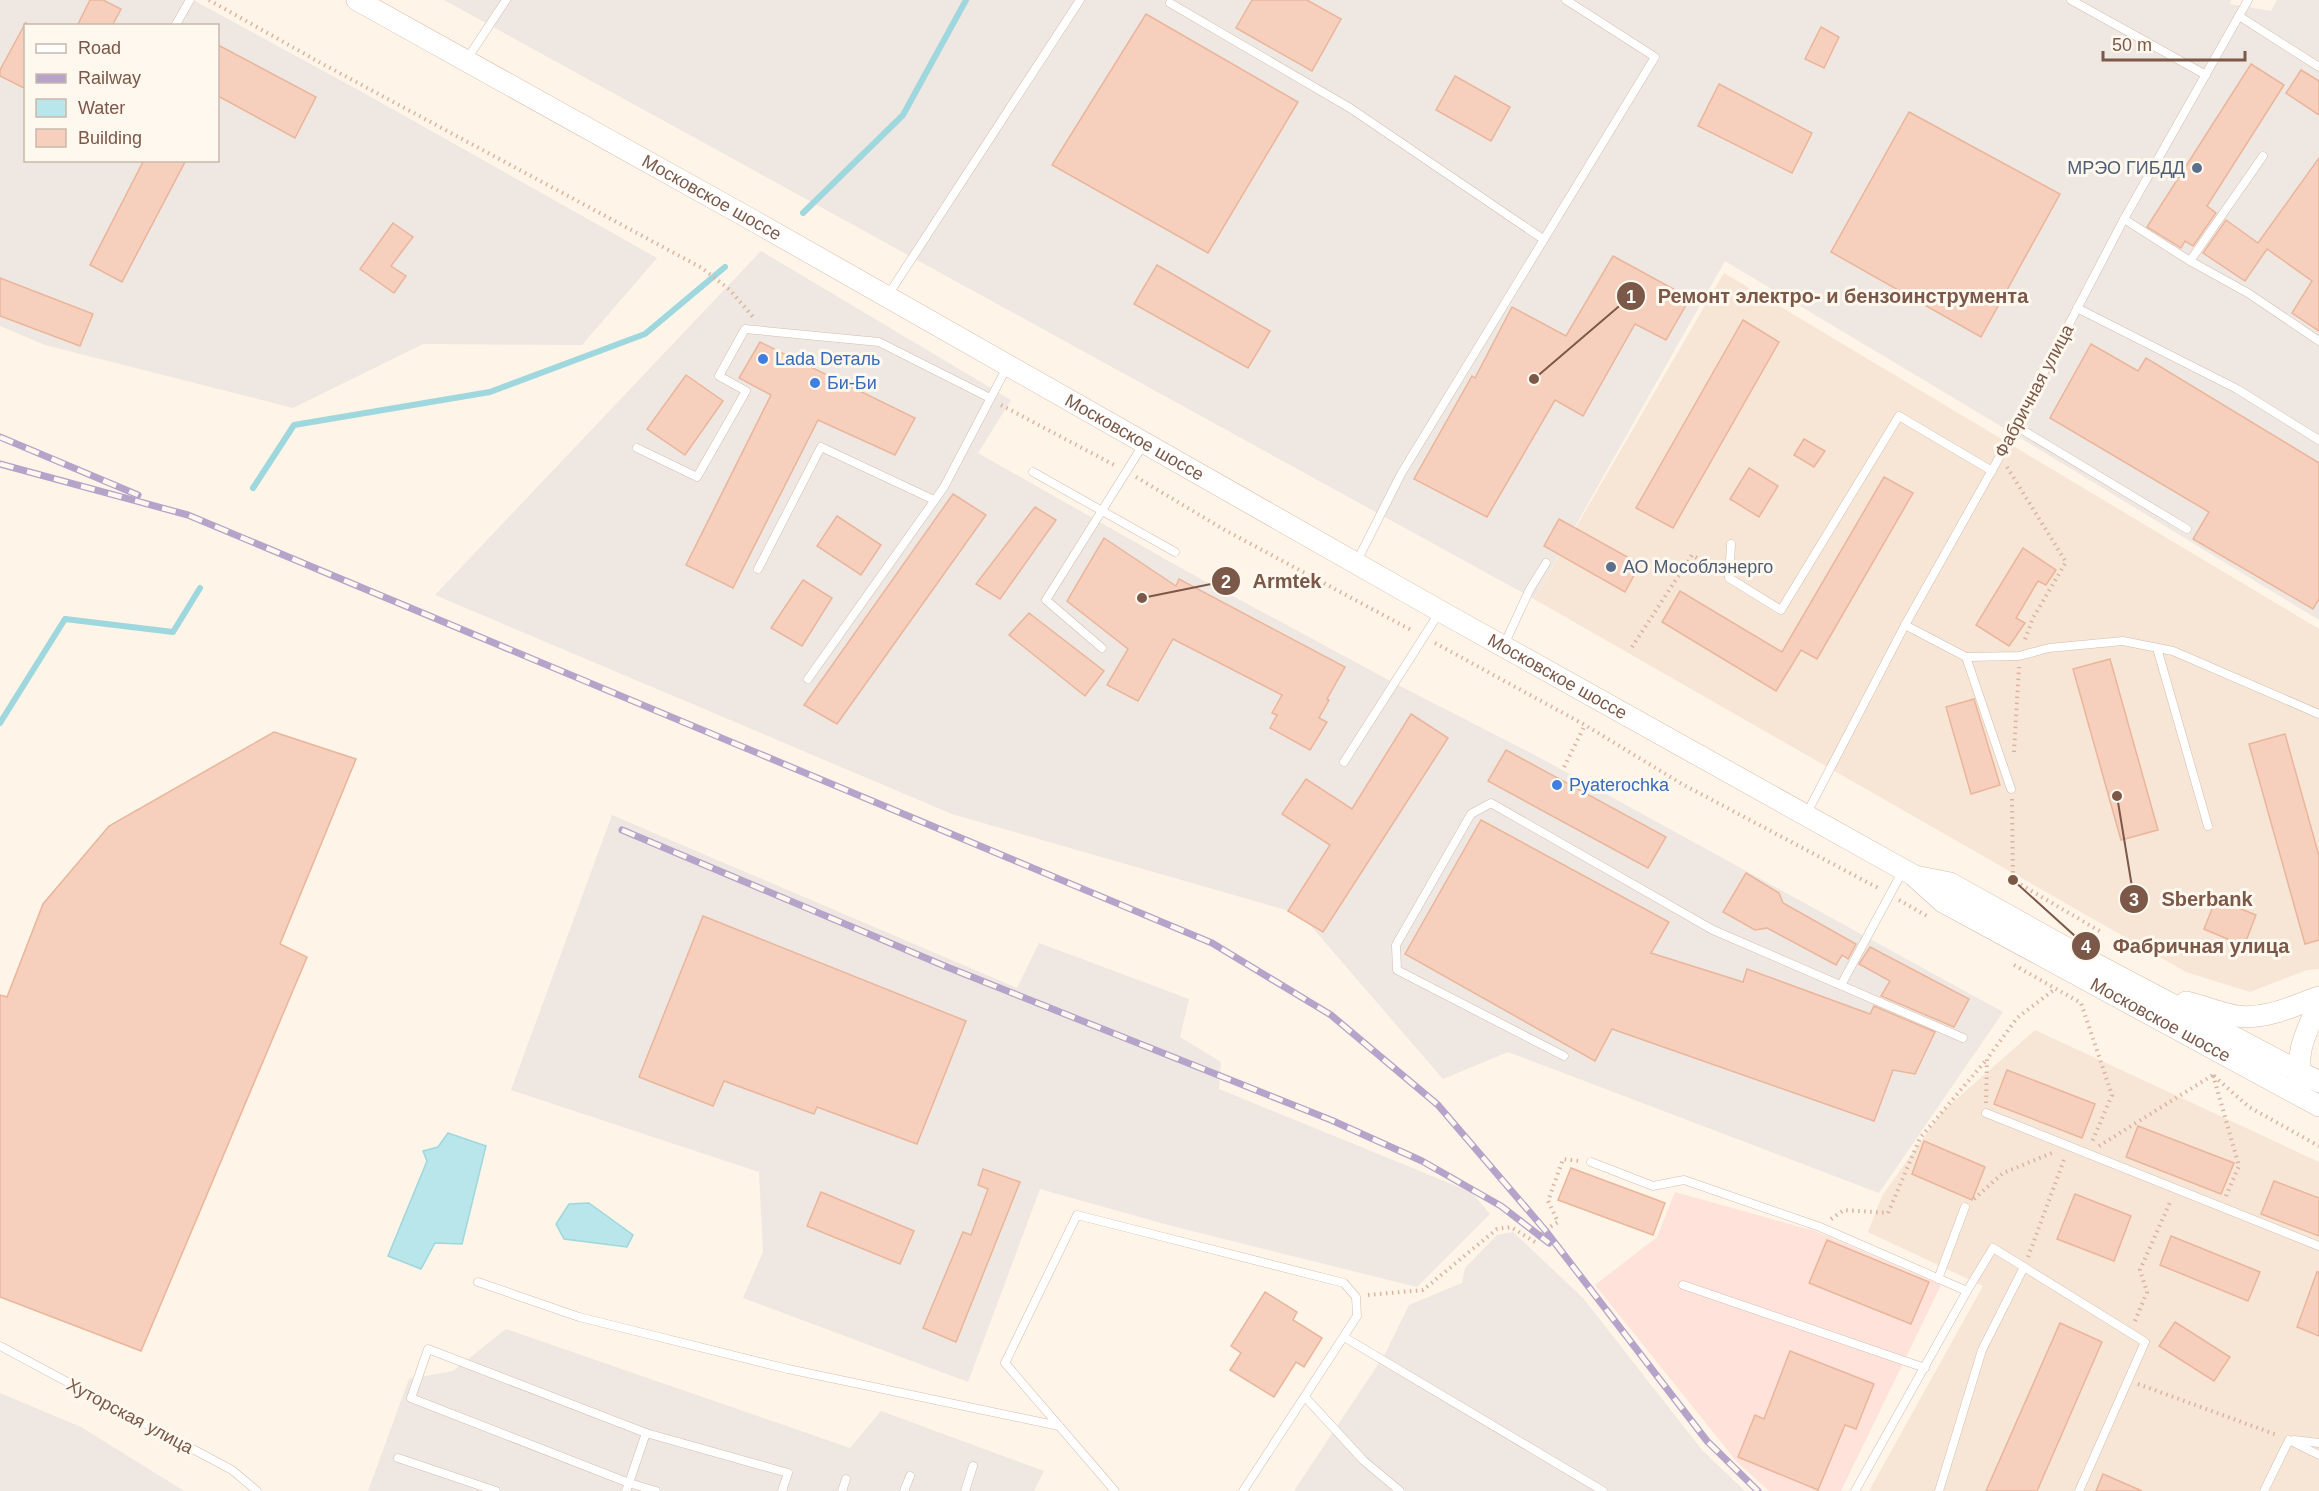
<svg xmlns="http://www.w3.org/2000/svg" width="2319" height="1491" font-family="Helvetica,sans-serif">
<style>
.residential{fill:#f7e5d5}
.commercial{fill:#ffe3da}
.industrial{fill:#efe7e1;fill-rule:evenodd}
.water{fill:#b9e6ea;stroke:#9ed7dd;stroke-width:1.5}
.lines{fill:none;stroke-linecap:round;stroke-linejoin:round}
.stream{stroke:#9ed7dd;stroke-width:6}
.building{fill:#f6d0bc;stroke:#eab59b;stroke-width:1.5}
.service-casing{stroke:#d4bdae;stroke-width:9}
.secondary-casing{stroke:#d8bcab;stroke-width:22}
.path{stroke:#dcb39f;stroke-width:4;stroke-dasharray:1.5 4.5;stroke-linecap:butt}
.service{stroke:#fff;stroke-width:8}
.secondary{stroke:#fff;stroke-width:21}
.rail-casing{stroke:#b6a3ca;stroke-width:7}
.rail{stroke:#fff8ef;stroke-width:4.5;stroke-dasharray:14;stroke-linecap:butt}
.service-dot{fill:#5c6f8a;stroke:#fff8ef;stroke-width:2}
.shop-dot{fill:#3f7fe0;stroke:#fff8ef;stroke-width:2}
.labels{text-anchor:middle;dominant-baseline:central;stroke-width:6;stroke-linejoin:round;paint-order:stroke}
.service-label{font-size:18px;fill:#4e5e75;stroke:#fff8ef;text-anchor:end}
.street-label{font-size:18px;fill:#7b5848;stroke:#fff8ef}
.shop-label{font-size:18px;fill:#366cbe;stroke:#fff8ef;text-anchor:start}
.leader{fill:none;stroke:#7b5848;stroke-width:2}
.callout-dot{fill:#7b5848;stroke:#fff8ef;stroke-width:2}
.mark-label{font-size:18px;text-anchor:middle;font-weight:bold;fill:#fff}
.callout-label{font-size:20px;text-anchor:middle;font-weight:bold;fill:#7b5848;stroke:#fff8ef;stroke-width:6;stroke-linejoin:round;paint-order:stroke}
</style>
<rect width="100%" height="100%" fill="#fef4e7"/>
<g class="residential">
<path d="M1724,273L2319,629V969L2307,970L2250,992L2186,972L1534,599Z"/>
<path d="M2035,1030L2319,1162V1491H1869L1983,1286L1868,1232L1882,1196L1942,1112Z"/>
</g>
<path class="commercial" d="M1675,1192L1815,1231L1941,1285L1841,1491H1769L1737,1462L1595,1285L1657,1237Z"/>
<g class="industrial">
<path d="M0,0H193L362,92L657,258L582,345L423,344L293,408L45,345L0,326ZM26,26H218V160H26Z"/>
<path d="M444,0H2231L2230,4L2271,11L2277,0H2319V620L2019,437L1725,261L1534,599Z"/>
<path d="M761,251L1011,400L978,453L1179,567L1394,683L1533,754L2003,1012L1879,1193L1508,1052L1443,1079L1311,926L1289,911L952,814L435,595Z"/>
<path d="M612,815L1017,988L1039,943L1189,999L1180,1037L1221,1062L1219,1089L1471,1192L1490,1214L1417,1287L1172,1226L1040,1189L968,1382L743,1298L763,1252L759,1172L511,1090Z"/>
<path d="M1513,1232L1583,1298L1702,1450L1745,1491H1294L1385,1354L1409,1305L1462,1283L1465,1268L1497,1235Z"/>
<path d="M506,1329L850,1448L881,1411L1044,1471L1034,1491H368L409,1379L453,1371Z"/>
<path d="M0,1393L81,1427L184,1491H0Z"/>
</g>
<g class="water">
<path d="M448,1133L486,1146L462,1244L435,1243L421,1269L388,1256L427,1161L423,1151L438,1147Z"/>
<path d="M589,1203L633,1235L627,1247L564,1239L556,1224L569,1204Z"/>
</g>
<g class="lines">
<g class="stream">
<path d="M803,213L903,115L966,0"/>
<path d="M253,488L294,425L490,392L645,334L725,267"/>
<path d="M0,723L65,619L173,632L200,588"/>
</g>
</g>
<g class="building">
<path d="M90,0H103L121,9L112,26H77Z"/>
<path d="M1252,0H1307L1341,19L1312,71L1236,28Z"/>
<path d="M1146,14L1298,102L1208,253L1052,165Z"/>
<path d="M26,22V89L0,76V70Z"/>
<path d="M1821,27L1839,37L1824,68L1805,59Z"/>
<path d="M218,45L316,97L295,138L218,96Z"/>
<path d="M2251,64L2284,85L2207,206L2216,213L2193,246L2185,241L2181,248L2147,227Z"/>
<path d="M2301,70L2319,81V115L2286,93Z"/>
<path d="M1455,76L1510,107L1491,141L1436,110Z"/>
<path d="M1719,84L1812,133L1792,173L1698,126Z"/>
<path d="M1909,112L2060,194L1981,337L1831,252Z"/>
<path d="M2319,158V331L2292,313L2312,281L2267,249L2245,281L2203,253L2226,220L2258,243Z"/>
<path d="M144,160H186L122,282L90,265Z"/>
<path d="M393,223L413,237L391,266L406,276L394,293L360,269Z"/>
<path d="M1613,256L1690,298L1666,340L1635,324L1583,416L1555,400L1487,517L1414,479L1472,376L1475,378L1512,307L1566,336Z"/>
<path d="M1157,265L1270,331L1248,368L1134,304Z"/>
<path d="M0,278L93,314L80,346L0,316Z"/>
<path d="M1743,320L1779,342L1673,528L1636,508Z"/>
<path d="M760,342L915,418L895,455L818,420L733,588L686,565L771,395L739,378Z"/>
<path d="M2091,344L2138,371L2146,358L2319,463V599L2313,609L2193,539L2209,512L2050,418Z"/>
<path d="M686,375L723,401L685,455L647,429Z"/>
<path d="M1804,439L1825,451L1814,467L1794,455Z"/>
<path d="M1749,468L1778,486L1759,517L1730,499Z"/>
<path d="M1884,477L1913,493L1817,659L1801,650L1776,691L1662,622L1680,591L1782,652Z"/>
<path d="M953,494L986,515L837,724L804,705Z"/>
<path d="M1035,507L1056,520L1000,599L976,584Z"/>
<path d="M837,516L881,545L861,575L817,546Z"/>
<path d="M1559,519L1640,564L1625,592L1544,546Z"/>
<path d="M1104,538L1176,586L1179,579L1345,667L1327,699L1329,700L1319,718L1327,722L1310,750L1270,728L1277,715L1272,713L1282,695L1173,639L1138,701L1107,685L1128,649L1067,601Z"/>
<path d="M2023,548L2056,570L2046,585L2038,581L2016,618L2025,623L2009,646L1976,625Z"/>
<path d="M803,580L832,598L802,646L771,628Z"/>
<path d="M1029,613L1104,671L1085,696L1009,635Z"/>
<path d="M2110,659L2158,830L2121,840L2073,669Z"/>
<path d="M1974,699L2000,785L1971,794L1946,707Z"/>
<path d="M1411,714L1448,738L1323,932L1288,911L1330,845L1282,814L1306,779L1352,809Z"/>
<path d="M274,732L356,759L280,944L307,957L141,1351L0,1297V995L7,997L43,904L109,826Z"/>
<path d="M2285,734L2319,856V940L2305,944L2249,744Z"/>
<path d="M1506,750L1666,837L1648,868L1488,781Z"/>
<path d="M1481,820L1669,922L1651,953L1743,982L1747,969L1870,1014L1874,1006L1935,1032L1915,1074L1893,1070L1874,1121L1612,1029L1595,1061L1405,954Z"/>
<path d="M1746,873L1779,893L1783,903L1856,944L1848,959L1842,955L1836,965L1767,928L1755,930L1723,912Z"/>
<path d="M2216,899L2256,915L2244,946L2204,929Z"/>
<path d="M703,916L966,1021L917,1144L817,1107L814,1114L724,1081L713,1106L639,1077Z"/>
<path d="M1870,947L1969,999L1954,1027L1881,996L1890,981L1859,964Z"/>
<path d="M2007,1070L2095,1104L2082,1138L1994,1104Z"/>
<path d="M2138,1126L2234,1163L2221,1194L2126,1157Z"/>
<path d="M1924,1141L1985,1167L1972,1200L1912,1174Z"/>
<path d="M1571,1168L1665,1203L1653,1235L1558,1200Z"/>
<path d="M983,1169L1020,1182L956,1342L923,1328L963,1232L971,1235L988,1189L978,1185Z"/>
<path d="M2274,1181L2319,1198V1236L2261,1214Z"/>
<path d="M821,1192L914,1231L900,1264L807,1226Z"/>
<path d="M2075,1194L2131,1216L2114,1261L2057,1239Z"/>
<path d="M2171,1236L2260,1272L2248,1301L2160,1265Z"/>
<path d="M1827,1240L1929,1282L1911,1324L1809,1283Z"/>
<path d="M2317,1272H2319V1336L2297,1327Z"/>
<path d="M1265,1292L1297,1312L1293,1320L1322,1338L1304,1367L1296,1362L1274,1397L1230,1370L1241,1353L1231,1346Z"/>
<path d="M2175,1322L2230,1357L2214,1381L2159,1346Z"/>
<path d="M2060,1323L2102,1342L2037,1491H1986Z"/>
<path d="M1790,1351L1874,1384L1856,1429L1845,1425L1818,1490L1738,1457L1755,1415L1764,1419Z"/>
<path d="M2103,1474L2142,1491H2096Z"/>
</g>
<g class="lines">
<defs>
<g id="service">
<path d="M2071,0L2206,75"/>
<path d="M1170,3L1350,108L1543,239"/>
<path d="M2239,16L2319,67"/>
<path d="M175,26L190,0"/>
<path d="M467,59L506,0"/>
<path d="M2124,219L2190,261L2248,293L2319,341"/>
<path d="M2190,261L2263,156"/>
<path d="M888,295L1080,0"/>
<path d="M2077,308L2237,389L2319,440"/>
<path d="M2016,426L2187,529"/>
<path d="M637,448L697,477L746,391L719,376L745,329L879,342L990,398"/>
<path d="M1033,472L1175,552"/>
<path d="M1731,544L1729,578L1781,610L1899,416L1992,471"/>
<path d="M1356,563L1401,474L1655,57L1566,0"/>
<path d="M758,569L821,447L934,500"/>
<path d="M1905,625L1966,657L2019,656L2049,648L2123,641L2173,651L2319,714"/>
<path d="M1504,645L1530,589L1546,563"/>
<path d="M1102,648L1046,600L1143,445"/>
<path d="M2157,648L2208,826"/>
<path d="M1966,657L2011,789"/>
<path d="M808,679L944,487L1007,367"/>
<path d="M1344,762L1439,613"/>
<path d="M1807,813L1905,625L2000,456L2124,219L2248,0"/>
<path d="M1841,985L1900,876"/>
<path d="M1564,1056L1397,970L1396,945L1471,814L1491,803L1713,930L1963,1038"/>
<path d="M1986,1113L2319,1246"/>
<path d="M1591,1162L1653,1186L1684,1180L1820,1227L1967,1291"/>
<path d="M2024,1267L2145,1342L2079,1491"/>
<path d="M1938,1279L1965,1207"/>
<path d="M478,1282L579,1317L788,1369L1059,1426"/>
<path d="M1683,1285L1925,1368"/>
<path d="M1344,1337L1603,1491"/>
<path d="M0,1346L232,1470L257,1491"/>
<path d="M1305,1397L1364,1461L1400,1491"/>
<path d="M646,1433L629,1483L656,1491"/>
<path d="M2294,1440L2319,1443"/>
<path d="M398,1458L496,1491"/>
<path d="M626,1491L629,1483L411,1398L428,1349L646,1433L788,1473L782,1491"/>
<path d="M842,1491L846,1479"/>
<path d="M904,1491L910,1476"/>
<path d="M965,1491L973,1466"/>
<path d="M1115,1491L1005,1363L1077,1215L1344,1283L1356,1297L1357,1316L1243,1491"/>
<path d="M1855,1491L1967,1291L1993,1248L2024,1267L1982,1350L1939,1491"/>
<path d="M2264,1491L2289,1440L2319,1455"/>
</g>
<g id="secondary">
<path id="s1" d="M357,0L754,221L1440,611L1913,875L1943,902L2319,1106"/>
<path d="M1915,876L1950,883L2088,960L2319,1082"/>
<path d="M2186,1002C2203,1006 2220,1013 2237,1016C2265,1020 2293,1006 2319,997"/>
<path d="M2301,1083C2297,1052 2302,1042 2314,1014L2319,1011"/>
</g>
</defs>
<use href="#service" class="service-casing"/>
<use href="#secondary" class="secondary-casing"/>
<g class="path">
<path d="M209,0L319,62L702,268L730,290L753,317"/>
<path d="M1001,405L1116,466"/>
<path d="M2007,467L2066,562L2033,618L2024,642"/>
<path d="M1136,477L1223,529L1413,631"/>
<path d="M1435,643L1585,725L1682,784L1880,889"/>
<path d="M1632,647L1692,555L1718,571"/>
<path d="M2014,752L2019,667"/>
<path d="M1564,767L1585,725"/>
<path d="M2012,799L2013,880L2103,933"/>
<path d="M1899,900L1927,916"/>
<path d="M2014,965L2081,1003L2112,1095L2091,1144"/>
<path d="M2213,1075L2239,1166L2225,1198"/>
<path d="M2214,1076L2249,1107L2319,1146"/>
<path d="M1986,1103L1987,1059L2017,1018L2055,989"/>
<path d="M2099,1146L2213,1075"/>
<path d="M1974,1199L2003,1173L2052,1153"/>
<path d="M1831,1219L1844,1210L1888,1213L1920,1138L1987,1059"/>
<path d="M2028,1257L2065,1157"/>
<path d="M1368,1295L1423,1290L1497,1229L1511,1227L1535,1242L1545,1230L1558,1222L1548,1201L1563,1159L1579,1161"/>
<path d="M2135,1321L2147,1292L2140,1270L2171,1200"/>
<path d="M2138,1384L2277,1435"/>
</g>
<use href="#service" class="service"/>
<use href="#secondary" class="secondary"/>
<defs>
<g id="rail">
<path d="M0,437L138,495"/>
<path d="M0,464L188,515L1212,943L1331,1015L1438,1105L1545,1230L1707,1441L1758,1491"/>
<path d="M622,830L947,967L1331,1120L1422,1161L1501,1206L1549,1243"/>
</g>
</defs>
<use href="#rail" class="rail-casing"/>
<use href="#rail" class="rail"/>
</g>
<g class="service-dot">
<circle cx="2197" cy="168" r="6"/>
<circle cx="1611" cy="567" r="6"/>
</g>
<g class="shop-dot">
<circle cx="763" cy="359" r="6"/>
<circle cx="815" cy="383" r="6"/>
<circle cx="1557" cy="785" r="6"/>
</g>
<g class="labels">
<g class="service-label">
<text x="2185" y="168">МРЭО ГИБДД</text>
<text x="1623" y="567" text-anchor="start">АО Мособлэнерго</text>
</g>
<g class="street-label">
<text stroke="none"><textPath href="#s1" startOffset="406">Московское шоссе</textPath></text>
<text transform="translate(2034 391) rotate(-62)">Фабричная улица</text>
<text stroke="none"><textPath href="#s1" startOffset="892">Московское шоссе</textPath></text>
<text stroke="none"><textPath href="#s1" startOffset="1378">Московское шоссе</textPath></text>
<text stroke="none"><textPath href="#s1" startOffset="2073">Московское шоссе</textPath></text>
<text transform="translate(130 1416) rotate(28)">Хуторская улица</text>
</g>
<g class="shop-label">
<text x="775" y="359">Lada Dеталь</text>
<text x="827" y="383">Би-Би</text>
<text x="1569" y="785">Pyaterochka</text>
</g>
</g>
<path class="leader" d="M1534 379L1631 296M1142 598L1226 581M2117 796L2134 899M2013 880L2086 946"/>
<g class="callout-dot">
<circle cx="1534" cy="379" r="6"/>
<circle cx="1142" cy="598" r="6"/>
<circle cx="2117" cy="796" r="6"/>
<circle cx="2013" cy="880" r="6"/>
<circle cx="1631" cy="296" r="15"/>
<circle cx="1226" cy="581" r="15"/>
<circle cx="2134" cy="899" r="15"/>
<circle cx="2086" cy="946" r="15"/>
</g>
<g class="mark-label">
<text x="1631" y="303">1</text>
<text x="1226" y="588">2</text>
<text x="2134" y="906">3</text>
<text x="2086" y="953">4</text>
</g>
<g class="callout-label">
<text x="1843" y="303">Ремонт электро- и бензоинструмента</text>
<text x="1287" y="588">Armtek</text>
<text x="2207" y="906">Sberbank</text>
<text x="2201" y="953">Фабричная улица</text>
</g>
<rect x="24" y="24" width="195" height="138" fill="#fff8ef" stroke="#cab8ac" stroke-width="1.5"/>
<rect x="36" y="44" width="30" height="9" fill="#ffffff" stroke="#cab8ac" stroke-width="1.5"/>
<text x="78" y="54" font-size="18" fill="#7b5848">Road</text>
<rect x="36" y="74" width="30" height="9" fill="#b6a3ca" stroke="#cab8ac" stroke-width="1.5"/>
<text x="78" y="84" font-size="18" fill="#7b5848">Railway</text>
<rect x="36" y="99" width="30" height="18" fill="#b9e6ea" stroke="#cab8ac" stroke-width="1.5"/>
<text x="78" y="114" font-size="18" fill="#7b5848">Water</text>
<rect x="36" y="129" width="30" height="18" fill="#f6d0bc" stroke="#cab8ac" stroke-width="1.5"/>
<text x="78" y="144" font-size="18" fill="#7b5848">Building</text>
<path d="M2103 51v9h142v-9" fill="none" stroke="#7b5848" stroke-width="3"/>
<text x="2112" y="51" font-size="18" fill="#7b5848" stroke="#fff8ef" stroke-width="4.5" paint-order="stroke">50 m</text>
</svg>
